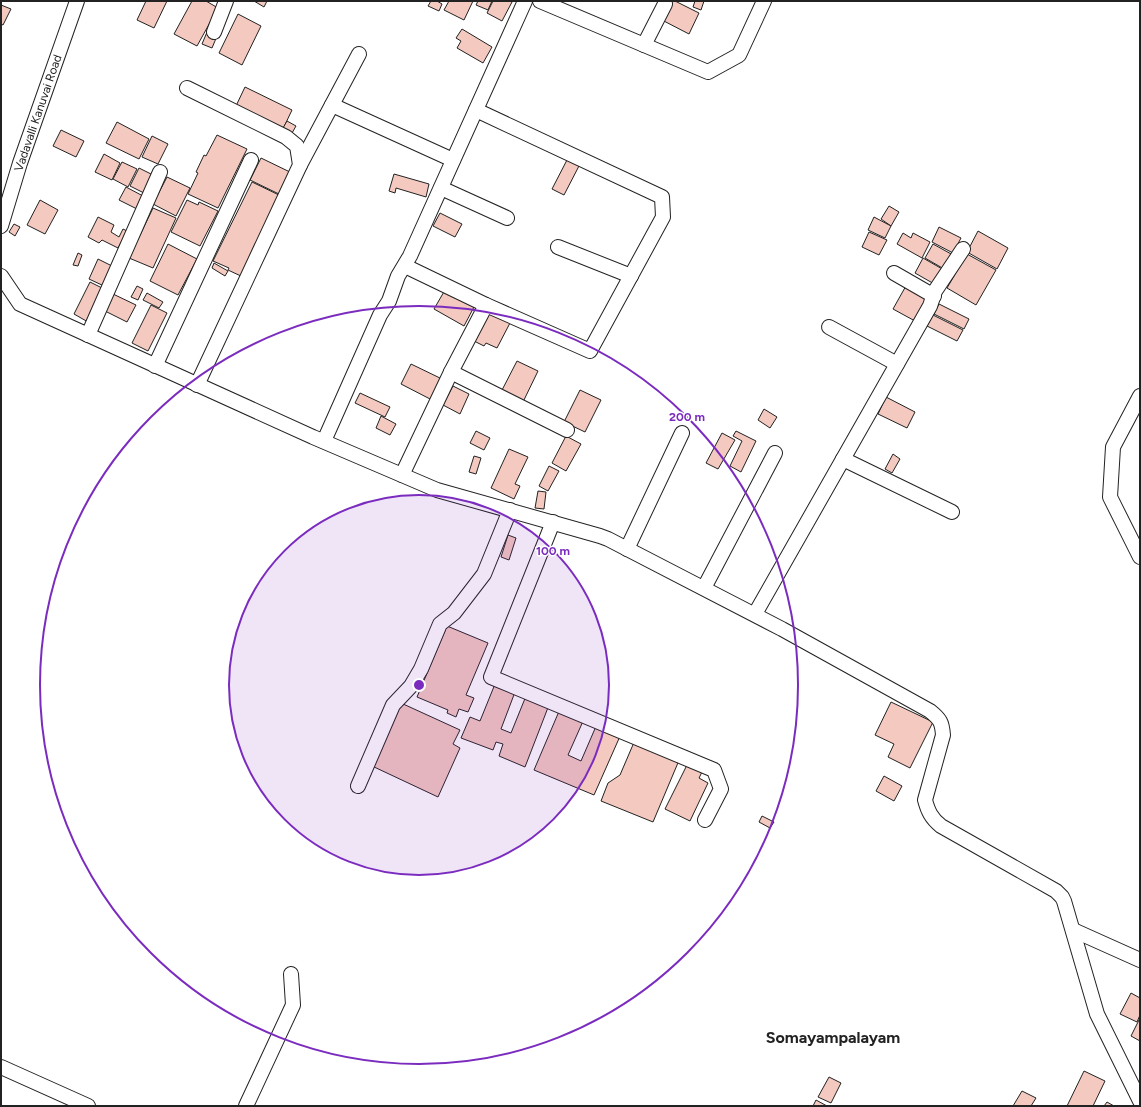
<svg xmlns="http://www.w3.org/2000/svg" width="1141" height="1107" font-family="Figtree,sans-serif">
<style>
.building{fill:#f3c9c0;stroke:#222}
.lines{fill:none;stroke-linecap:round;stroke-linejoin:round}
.minor-casing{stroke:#222;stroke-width:16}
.minor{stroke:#fff;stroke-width:14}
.ring{fill:none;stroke:#7b2cbf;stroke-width:2}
.labels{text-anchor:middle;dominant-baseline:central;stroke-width:3;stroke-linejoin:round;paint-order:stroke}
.street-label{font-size:12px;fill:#222;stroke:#fff}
.district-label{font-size:16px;font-weight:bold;fill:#222;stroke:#fff}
.centre{fill:#7b2cbf;stroke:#fff;stroke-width:2}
.ring-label{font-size:12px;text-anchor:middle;font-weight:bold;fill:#7b2cbf;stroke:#fff;stroke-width:3;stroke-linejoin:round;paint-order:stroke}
</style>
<rect width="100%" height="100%" fill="#fff"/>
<g class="building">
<path d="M146,1H167L154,28L137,20Z"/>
<path d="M192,1H206L218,8L197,46L174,34Z"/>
<path d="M254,1H267L264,7Z"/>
<path d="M431,1H437L442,4L439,11L428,6Z"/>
<path d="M449,1H473L464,20L444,10Z"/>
<path d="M478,1H492L488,10L476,5Z"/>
<path d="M493,1H510L512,2L502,21L487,13Z"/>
<path d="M669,1H675L699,13L689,34L660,19Z"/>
<path d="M695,1H704L701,10L693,7Z"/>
<path d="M1,5L11,9L3,25L1,24Z"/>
<path d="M238,14L261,26L242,65L219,53Z"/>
<path d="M462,29L492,47L483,63L457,48L461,41L456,38Z"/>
<path d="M207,32L217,36L212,48L202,44Z"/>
<path d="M245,87L292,110L282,131L235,108Z"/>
<path d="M287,121L296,126L292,133L283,128Z"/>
<path d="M117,122L149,139L139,159L106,143Z"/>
<path d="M61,130L84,141L76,157L53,146Z"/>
<path d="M217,135L247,149L218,208L188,194L198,173L196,172L204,155L206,156Z"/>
<path d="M152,136L168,144L158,164L142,157Z"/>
<path d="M104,154L120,163L112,180L95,172Z"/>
<path d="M261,158L292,173L281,195L250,180Z"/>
<path d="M568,158L580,164L564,195L552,189Z"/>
<path d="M122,162L137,169L128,187L113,179Z"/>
<path d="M139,168L155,176L146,194L130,186Z"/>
<path d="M394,174L429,184L426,197L396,188L395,193L389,191Z"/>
<path d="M167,177L190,188L176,216L153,204Z"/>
<path d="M252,182L281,196L243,277L228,270L229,268L213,261Z"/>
<path d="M126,187L143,196L137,209L119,200Z"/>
<path d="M40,200L58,210L45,234L27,225Z"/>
<path d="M187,200L198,205L199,202L218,211L200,246L171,232Z"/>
<path d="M889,206L899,212L891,226L881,219Z"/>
<path d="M153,208L176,218L153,268L129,258Z"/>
<path d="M440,213L462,224L455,237L433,226Z"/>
<path d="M98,217L114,225L111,232L119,237L123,229L127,231L118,248L102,240L99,243L88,237Z"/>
<path d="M874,217L891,226L885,238L868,230Z"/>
<path d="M14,224L20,227L15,236L9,232Z"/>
<path d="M939,227L961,238L953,253L932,242Z"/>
<path d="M978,231L1008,248L997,269L967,252Z"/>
<path d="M869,232L887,240L879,255L862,247Z"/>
<path d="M903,233L911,238L913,233L930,242L922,258L897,244Z"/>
<path d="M168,244L197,259L178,295L150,281Z"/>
<path d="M933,244L953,255L944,269L925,258Z"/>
<path d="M78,253L82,255L78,266L73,265Z"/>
<path d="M967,254L996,270L976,305L947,288Z"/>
<path d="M923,258L944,270L936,285L915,273Z"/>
<path d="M98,259L112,266L104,286L89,279Z"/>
<path d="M214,263L228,271L225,276L212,268Z"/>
<path d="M90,282L104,289L88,322L74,314Z"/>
<path d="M907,284L929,296L915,321L893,309Z"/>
<path d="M137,286L143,289L138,300L131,297Z"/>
<path d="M445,290L474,307L464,326L434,309Z"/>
<path d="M147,293L163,302L159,308L143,300Z"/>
<path d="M113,294L136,305L127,322L105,311Z"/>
<path d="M939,304L969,319L964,329L934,314Z"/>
<path d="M151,305L167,313L148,351L132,343Z"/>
<path d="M489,312L510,323L497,348L486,343L484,346L474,341Z"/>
<path d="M933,315L963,330L957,341L927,326Z"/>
<path d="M517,361L538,371L523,402L501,392Z"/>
<path d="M411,364L442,379L432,400L401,384Z"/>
<path d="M453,386L469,394L460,414L443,405Z"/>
<path d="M580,390L601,400L585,432L564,422Z"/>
<path d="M360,393L390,407L385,417L355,403Z"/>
<path d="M886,397L915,412L907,428L878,414Z"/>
<path d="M764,409L777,417L770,428L758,420Z"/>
<path d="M381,416L396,424L390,435L376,428Z"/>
<path d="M476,431L490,438L484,450L470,443Z"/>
<path d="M736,431L756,441L741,472L730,466L742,441L733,436Z"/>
<path d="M722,433L735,440L718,469L706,463Z"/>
<path d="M566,436L581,444L566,471L552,463Z"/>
<path d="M509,449L528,457L515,484L520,486L514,499L491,488Z"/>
<path d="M893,454L900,459L892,473L885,469Z"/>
<path d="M474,456L481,458L476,474L469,472Z"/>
<path d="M549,466L559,471L548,491L539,486Z"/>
<path d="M538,491L546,492L544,509L535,508Z"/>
<path d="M508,535L516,538L509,560L501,557Z"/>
<path d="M447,626L488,643L466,695L474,698L468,712L459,709L456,717L447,713L448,710L417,697Z"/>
<path d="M495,684L515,692L501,729L511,733L526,696L549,705L525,767L499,756L503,744L496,742L493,750L461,738L470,717L480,721Z"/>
<path d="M891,702L933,722L910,768L888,757L894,744L875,735Z"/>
<path d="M401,703L460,730L453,744L460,748L438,797L372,766Z"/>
<path d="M560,709L584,719L568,755L581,761L597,724L621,734L594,795L534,770Z"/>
<path d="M635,740L680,758L653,822L601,801L608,783L620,775Z"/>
<path d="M688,763L703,770L699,778L708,783L690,821L665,809Z"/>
<path d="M884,776L902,786L894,801L876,791Z"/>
<path d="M762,816L774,822L770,828L759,822Z"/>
<path d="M1131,993L1140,998V1015L1137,1022L1120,1014Z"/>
<path d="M1140,1018V1041L1131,1036Z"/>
<path d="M1084,1071L1105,1081L1093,1106H1067Z"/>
<path d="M829,1077L841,1083L831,1103L818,1097Z"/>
<path d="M1022,1091L1036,1098L1031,1106H1013Z"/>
<path d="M816,1100L827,1106H813Z"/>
<path d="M1107,1102L1114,1106H1104Z"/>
</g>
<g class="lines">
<defs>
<g id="minor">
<path d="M540,1L708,72L739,55L764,1"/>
<path d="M214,32L226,1"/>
<path d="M644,45L665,4"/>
<path d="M187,88L286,137L297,146L300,165L197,385"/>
<path d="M332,105L453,160"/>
<path d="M300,165L359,54"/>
<path d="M441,188L507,218"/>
<path d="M1,226L20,163L77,1"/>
<path d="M558,247L631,276"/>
<path d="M405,266L486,305L590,351L663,217L662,197L476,110"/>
<path d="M894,273L934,296"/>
<path d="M1,276L20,304L313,437L437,490L600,536L608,539L782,629L930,711C940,719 942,722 943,735L925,800C928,811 931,818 941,826L1056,891L1062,897L1064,901L1097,1014L1140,1101"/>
<path d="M829,327L897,364"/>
<path d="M88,335L160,172"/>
<path d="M155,366L251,160"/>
<path d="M451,372L567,430"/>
<path d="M1140,396L1113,447L1110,497L1140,557"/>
<path d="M324,441L380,315L389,301L398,276L410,256L525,1"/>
<path d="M843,459L952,512"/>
<path d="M402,475L451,372L486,305"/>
<path d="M553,522L491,677L714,770L721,789L705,820"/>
<path d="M627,549L682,433"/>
<path d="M704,588L775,453"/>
<path d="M755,614L930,306L935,291L963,249"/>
<path d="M358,786L393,705L411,686L421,669L440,624L454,613L484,574L510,510"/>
<path d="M1073,930L1140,960"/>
<path d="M1,1067L88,1106"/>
<path d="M246,1106L293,1005L291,974"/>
</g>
</defs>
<use href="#minor" class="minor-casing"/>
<use href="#minor" class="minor"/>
</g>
<circle cx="419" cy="685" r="190" fill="#7b2cbf" fill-opacity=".12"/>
<g class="ring">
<circle cx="419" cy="685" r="190"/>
<circle cx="419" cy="685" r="379"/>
</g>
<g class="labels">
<g class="street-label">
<text transform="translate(38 113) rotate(-71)">Vadavalli Kanuvai Road</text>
</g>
<g class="district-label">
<text x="833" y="1037">Somayampalayam</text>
</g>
</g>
<circle cx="419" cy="685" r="6" class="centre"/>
<g class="ring-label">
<text x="687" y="421">200 m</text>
<text x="553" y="555">100 m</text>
</g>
<rect width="1141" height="1107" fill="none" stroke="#222222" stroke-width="4"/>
</svg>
